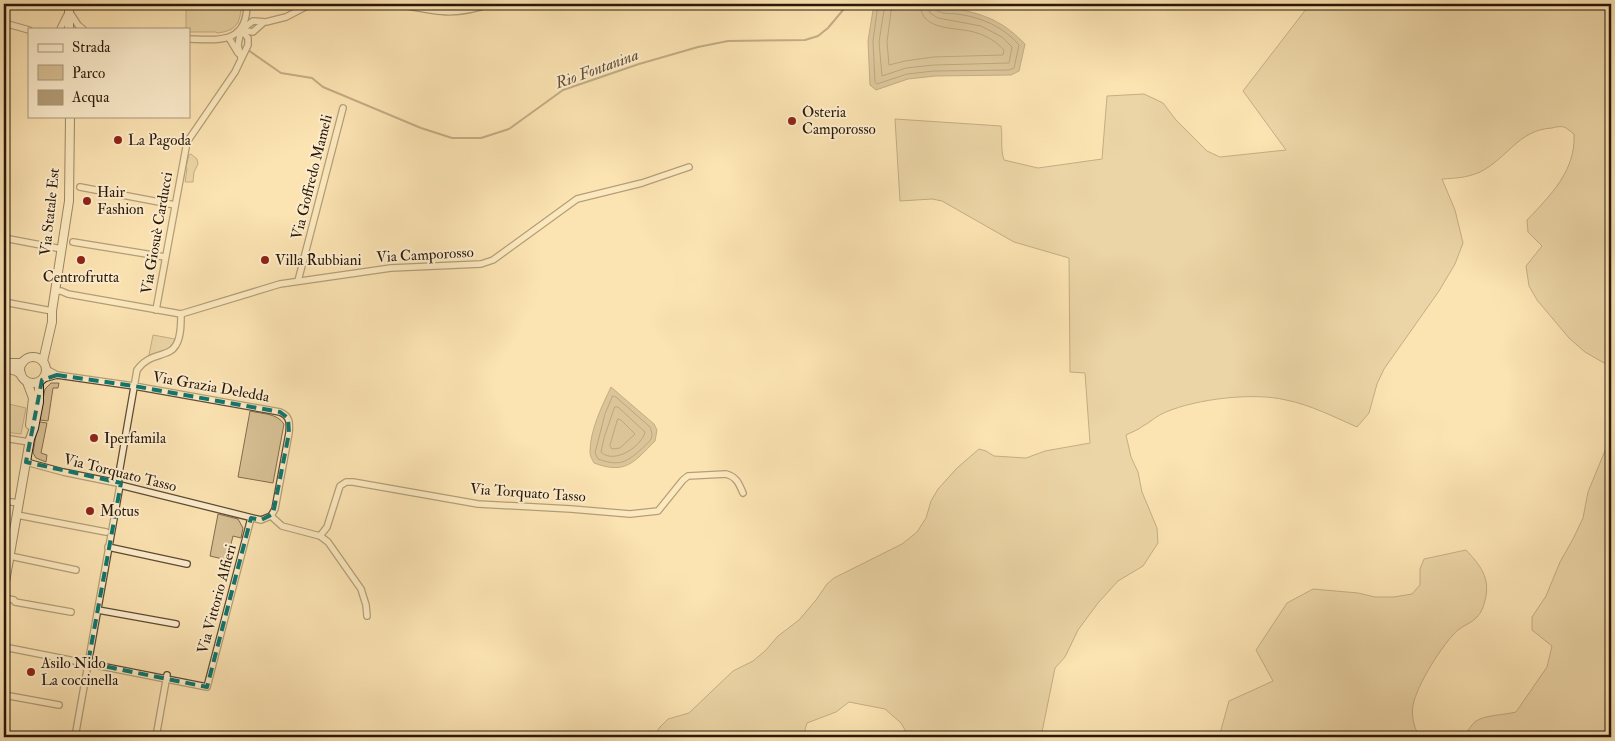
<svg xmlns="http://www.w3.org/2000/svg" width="1615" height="741" font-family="'IM FELL Double Pica',serif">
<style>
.green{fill:#d8c095;stroke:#806c4f}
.water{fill:#b49e79;stroke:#7c684c}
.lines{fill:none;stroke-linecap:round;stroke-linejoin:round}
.shore{stroke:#6e5b41;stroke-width:1}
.stream{stroke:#7c684c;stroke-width:2}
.street-casing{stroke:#5e4b33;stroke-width:8}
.secondary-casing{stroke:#291809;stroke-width:10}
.street{stroke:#fdedcd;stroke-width:5.5}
.secondary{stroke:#fdedcd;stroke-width:8}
.marked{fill:none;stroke:#0f766e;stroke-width:4;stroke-dasharray:10 6;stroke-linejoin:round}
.poi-dot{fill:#8f2418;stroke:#fdedcd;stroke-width:2}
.labels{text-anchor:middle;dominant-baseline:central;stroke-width:4;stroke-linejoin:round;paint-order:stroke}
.poi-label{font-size:15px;fill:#291809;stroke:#fdedcd;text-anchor:start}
.street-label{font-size:15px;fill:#291809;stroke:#fdedcd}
.water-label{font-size:16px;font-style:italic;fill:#614e36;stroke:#fdedcd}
</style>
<rect width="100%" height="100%" fill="#fce3b2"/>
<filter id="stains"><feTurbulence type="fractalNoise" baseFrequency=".004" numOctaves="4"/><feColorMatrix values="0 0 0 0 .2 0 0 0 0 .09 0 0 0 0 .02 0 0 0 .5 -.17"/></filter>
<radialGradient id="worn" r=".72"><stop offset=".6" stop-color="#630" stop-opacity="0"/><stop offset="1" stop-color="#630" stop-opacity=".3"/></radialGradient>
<g class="green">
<path d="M186,4H241C241,23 236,31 217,33L216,32H189V29H186Z"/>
<path d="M1310,4H1611V69L1606,74L1608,105L1611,111V367L1585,352L1569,338L1537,300L1529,286L1526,266L1542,246L1528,232L1527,220C1551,195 1576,170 1574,134C1571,132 1567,128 1564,127C1561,126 1555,127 1552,128C1518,130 1508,158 1480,172C1466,178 1457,178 1442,179L1455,210L1463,243L1455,264L1439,291L1384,369L1377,384L1369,413L1357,427C1334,417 1311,405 1286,400C1254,392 1196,399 1166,412C1157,415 1151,422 1143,426C1138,430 1132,432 1126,435L1131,457L1138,472L1142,492L1157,528L1158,543L1143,566L1118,581L1098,603L1078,630L1065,657L1055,668L1041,737H909L901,723L885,709L849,702L836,712L807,723L803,737H654L659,728L668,719L689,713L733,671L753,661L765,651L778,636L799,620L816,600L827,584L834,578L902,544L917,532L926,518L931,501L938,489L957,468L979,449L986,451L994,456L1026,458L1045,451L1090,443L1085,373L1070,372L1069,258L1014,242L942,201L932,199L900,201L895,119L1001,126C1003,138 1000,148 1004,160L1038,168L1102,159L1107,96L1144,94L1163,103L1176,120L1207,151L1220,157L1286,150L1243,91Z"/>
<path d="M191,154L197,159L198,164L194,172L193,182H185L187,168L186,167L189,155Z"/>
<path d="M153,335L175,339C170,351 162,352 151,355H149Z"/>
<path d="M51,383H59L58,388H53L48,421L40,420L39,418L45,389Z"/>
<path d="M4,403L26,408L21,434L4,432Z"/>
<path d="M250,411C262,414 277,413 284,424L273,483L238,477Z"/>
<path d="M40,422L47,423L41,453L47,455L46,462L36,458L33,453L38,423Z"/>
<path d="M1611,436V737H1463C1467,732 1471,725 1476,721C1485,715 1504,715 1516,712L1547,667L1552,646L1532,630V617L1546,596L1560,562L1573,539L1583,518L1588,492Z"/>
<path d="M218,514L238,519L243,528L241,538L233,536L227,560L210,556Z"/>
<path d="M1466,550C1480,565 1491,578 1485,600C1484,606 1481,613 1477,617C1472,623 1464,625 1458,630C1443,643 1417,685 1413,705C1411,715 1414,729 1420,737H1219L1229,701L1273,681L1256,650L1287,603L1313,589L1358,593L1375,597H1394L1412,594L1420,585V569L1424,559Z"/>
</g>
<g class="water">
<path d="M874,4H936C945,10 952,8 963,10C991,17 1004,23 1025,44L1019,71L1011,75L935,76L908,79L876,90L870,85L868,41Z"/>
<path d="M611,387L654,424L657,430L655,441C634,462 626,475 594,463C592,459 590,456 590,452C590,430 602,406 611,387Z"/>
</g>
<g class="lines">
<g class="shore">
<path d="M878,4L873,41L875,82L877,84L907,74L934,71L1009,70L1014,68L1019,45C1004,27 981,17 957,14C949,13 942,15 935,9L934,4"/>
<path d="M885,4L879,42L882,76L906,68L934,65L1009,63L1012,47L1002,37L981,26L938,18L930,13L928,4"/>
<path d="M892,4L887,42L889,65L905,61L933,57L1003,55L1004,50C997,42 987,36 977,33C958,26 921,33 920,4"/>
<path d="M613,396L616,397L650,427C651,430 653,435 651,439C647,445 629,461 622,462C615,464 606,462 598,459L595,453L605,414Z"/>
<path d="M615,407H618L645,432C642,446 614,465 601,452L604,438Z"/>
<path d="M618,419L621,420L635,434L620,448L612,449L610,446Z"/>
</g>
<path class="stream" d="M248,50L281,73L312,78L323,87L421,128L452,138H481L509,129L563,90L639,64L698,47L728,41L805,40L818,36L828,28L848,4"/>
<defs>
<g id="street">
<path d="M398,4C435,11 453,17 490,4"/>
<path d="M69,11L78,25L83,29"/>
<path d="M4,23L29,30"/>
<path d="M263,23L253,32L241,30L253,21L266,22L286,17L311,4"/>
<path d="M60,29L68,13"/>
<path d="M241,30L238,45L241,58"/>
<path d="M229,38L238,53"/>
<path d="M189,39C219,40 247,44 247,4"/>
<path d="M80,187L175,205"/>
<path d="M4,238L62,249"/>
<path d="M73,242L165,257"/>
<path d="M298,281L343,108"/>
<path d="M55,291H61L68,294L181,314L280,284L391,268L481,264L493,260L577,199L642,183L689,167"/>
<path d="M4,302L52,311"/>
<path d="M156,310L187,142L235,72L248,45V38L241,30"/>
<path d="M46,369L57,375"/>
<path d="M43,379L57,375L134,386L280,412C290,416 290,423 289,433L275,509L271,516"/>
<path d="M4,438L29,442"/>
<path d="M26,462L63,472L117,483L120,485L261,520L271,516"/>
<path d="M4,501L19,503"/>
<path d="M17,515L106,532"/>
<path d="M271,516L282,526L320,536L328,542L361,589L366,605L367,616"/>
<path d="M320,536L327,527L340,486L346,482H353L478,504L571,509L630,514L658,511L683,480L688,476L726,474C737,477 739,484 743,493"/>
<path d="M108,547L187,564"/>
<path d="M10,556L76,570"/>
<path d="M4,598L14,600L15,602L71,612"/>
<path d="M98,610L176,624"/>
<path d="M4,647L207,687L251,518"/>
<path d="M4,695L59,705"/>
<path d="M75,737L120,485L118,479L137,370C149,352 169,358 176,345C181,337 181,324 181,314"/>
<path d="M156,737L167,675"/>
</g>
<g id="secondary">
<path d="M69,29V4"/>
<circle cx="33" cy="370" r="13"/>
<path d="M43,361L52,322V311L69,201L70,116"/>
<path d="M4,363H20L23,362"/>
<path d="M4,368L16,371L21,374"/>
<path d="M27,382L33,398L30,425"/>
<path d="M4,588L30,439L34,428L39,402V382"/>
</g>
</defs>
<use href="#street" class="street-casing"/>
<use href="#secondary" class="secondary-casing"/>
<use href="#street" class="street"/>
<use href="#secondary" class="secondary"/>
</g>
<path d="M0 0H1615V741H0ZM57,375L134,386L280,412L288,418L289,433L273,514L261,520L251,518L207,687L88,663L121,483L26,462L42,380Z" fill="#fce3b2" fill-opacity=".55" fill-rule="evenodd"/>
<path class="marked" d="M57,375L134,386L280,412L288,418L289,433L273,514L261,520L251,518L207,687L88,663L121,483L26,462L42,380Z"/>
<g class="poi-dot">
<circle cx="792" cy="121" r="5"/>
<circle cx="118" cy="140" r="5"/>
<circle cx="87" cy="201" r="5"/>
<circle cx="81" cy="260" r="5"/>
<circle cx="265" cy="260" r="5"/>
<circle cx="94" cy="438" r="5"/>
<circle cx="90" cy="511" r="5"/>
<circle cx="31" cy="672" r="5"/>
</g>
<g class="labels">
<g class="poi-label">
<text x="802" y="112">Osteria<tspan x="802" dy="17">Camporosso</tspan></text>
<text x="128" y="140">La Pagoda</text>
<text x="97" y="192">Hair<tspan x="97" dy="17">Fashion</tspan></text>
<text x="275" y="260">Villa Rubbiani</text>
<text x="81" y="277" text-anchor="middle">Centrofrutta</text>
<text x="104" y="438">Iperfamila</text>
<text x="100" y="511">Motus</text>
<text x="41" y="663">Asilo Nido<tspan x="41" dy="17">La coccinella</tspan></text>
</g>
<g class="street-label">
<text transform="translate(312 177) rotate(-76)">Via Goffredo Mameli</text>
<text transform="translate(50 212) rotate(-84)">Via Statale Est</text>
<text transform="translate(157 233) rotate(-80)">Via Giosuè Carducci</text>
<text transform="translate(425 255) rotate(-3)">Via Camporosso</text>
<text transform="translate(211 387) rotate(10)">Via Grazia Deledda</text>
<text transform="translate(120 473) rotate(14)">Via Torquato Tasso</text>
<text transform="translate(528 493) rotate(4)">Via Torquato Tasso</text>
<text transform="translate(217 599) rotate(-75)">Via Vittorio Alfieri</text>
</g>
<g class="water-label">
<text transform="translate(597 69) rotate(-20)">Rio Fontanina</text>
</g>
</g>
<rect width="1615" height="741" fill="none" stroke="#fce3b2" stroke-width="20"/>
<rect x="5" y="5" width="1605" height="731" fill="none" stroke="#291809" stroke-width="2.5"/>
<rect x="10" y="10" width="1595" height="721" fill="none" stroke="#291809"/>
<rect x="28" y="28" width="162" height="90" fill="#fdedcd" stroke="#a8987f"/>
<rect x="38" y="44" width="25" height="8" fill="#fdedcd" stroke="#a8987f"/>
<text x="72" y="52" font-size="15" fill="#291809">Strada</text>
<rect x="38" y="65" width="25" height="15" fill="#d8c095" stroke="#a8987f"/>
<text x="72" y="78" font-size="15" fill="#291809">Parco</text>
<rect x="38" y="90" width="25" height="15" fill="#b49e79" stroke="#a8987f"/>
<text x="72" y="102" font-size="15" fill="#291809">Acqua</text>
<rect width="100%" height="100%" filter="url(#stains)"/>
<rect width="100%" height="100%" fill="url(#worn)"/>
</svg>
